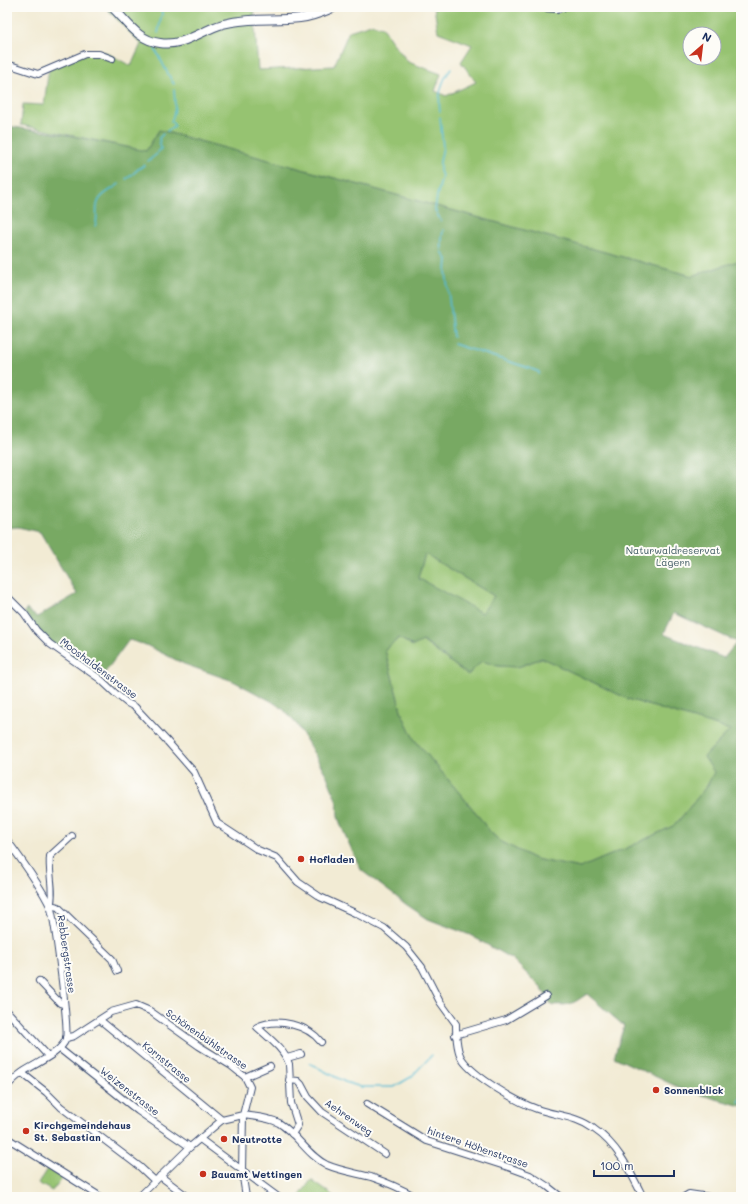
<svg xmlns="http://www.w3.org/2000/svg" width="748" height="1204" font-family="Mali,sans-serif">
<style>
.green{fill:#96c371;stroke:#587968;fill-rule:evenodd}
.forest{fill:#78a963;stroke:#4a6c60;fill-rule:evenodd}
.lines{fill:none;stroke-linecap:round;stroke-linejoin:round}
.stream{stroke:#55bbd3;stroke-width:1.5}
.minor-casing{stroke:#3b4b70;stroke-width:8}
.major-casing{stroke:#3b4b70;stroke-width:10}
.minor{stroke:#fff;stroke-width:6}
.major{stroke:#fff;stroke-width:8}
.poi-dot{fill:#c8321e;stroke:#fdfcf7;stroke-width:1.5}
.labels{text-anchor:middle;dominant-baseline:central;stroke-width:4;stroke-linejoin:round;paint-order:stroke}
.park-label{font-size:10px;fill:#405b64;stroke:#fdfcf7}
.street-label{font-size:10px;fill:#1b2f5e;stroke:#fdfcf7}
.poi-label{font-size:10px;font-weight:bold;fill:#1b2f5e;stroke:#fdfcf7;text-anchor:start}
</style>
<rect width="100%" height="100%" fill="#fdfcf7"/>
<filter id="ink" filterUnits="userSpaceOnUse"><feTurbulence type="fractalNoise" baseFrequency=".025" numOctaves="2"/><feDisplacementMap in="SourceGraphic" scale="8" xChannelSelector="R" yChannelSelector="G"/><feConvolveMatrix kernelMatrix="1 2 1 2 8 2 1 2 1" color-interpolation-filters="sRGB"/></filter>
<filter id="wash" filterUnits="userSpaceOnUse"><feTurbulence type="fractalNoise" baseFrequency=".012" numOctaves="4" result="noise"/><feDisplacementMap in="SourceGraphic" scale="16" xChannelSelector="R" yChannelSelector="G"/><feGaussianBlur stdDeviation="0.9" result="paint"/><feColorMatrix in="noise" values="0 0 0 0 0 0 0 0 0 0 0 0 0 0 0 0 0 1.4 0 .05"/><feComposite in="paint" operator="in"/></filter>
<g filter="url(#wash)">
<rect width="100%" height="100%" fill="#f2ebd4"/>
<g class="green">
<path d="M108,7H323L307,13L254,11L258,70L334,66L349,31L371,24L383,27L390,39L408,62L441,74L435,91L446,96L476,82L461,62L472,45L438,32L434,7H515L524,12L527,7H741V260L692,276L159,130L146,151L21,125L23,104L44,105L49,67L84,51L105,52L131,66L141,44L107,9ZM690,34H714V58H690Z"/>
<path d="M425,554L494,596L482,614L418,578Z"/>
<path d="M399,638L413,646L422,641L468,675L482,660L498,666L518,667L542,658L628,699L730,730L704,757L715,772L707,786L675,825L627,848L580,868L535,859L500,841L489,831L477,814L414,739L402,714L385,650Z"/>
<path d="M47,1169L62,1178L52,1191L38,1183Z"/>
<path d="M311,1180L335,1197H299Z"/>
</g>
<path class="forest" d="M7,126L67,135L146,151L159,130L692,276L741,260V1106L684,1090L614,1057L624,1026L587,994C579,999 573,1005 562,1005C558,1005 556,1004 552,1006L542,989L512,959L470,935L428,919L407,905L361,870L341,826L338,816L337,802L327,776L298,726L283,709L271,701L233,681L184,664L146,645L129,640L100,679L50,644L24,613L26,609L37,617L77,594L40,532L18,527L7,528ZM425,554L494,596L482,613L418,578ZM674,613L737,642L724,658L666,635L664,633ZM399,638L413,646L423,641L468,675L482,661L498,666L518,667L542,658L628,699L730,730L704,757L714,772L707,786L675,825L627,848L580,868L535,859L500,841L489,831L477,814L414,739L402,714L385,650Z"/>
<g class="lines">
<g class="stream">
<path d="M158,33L162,13L160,7"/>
<path d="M155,49C162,61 166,72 174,84"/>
<path d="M440,112C438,97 441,81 451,69"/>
<path d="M440,117L443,147L440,162V171L442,176L437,196L435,210L441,221"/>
<path d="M167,131L175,126L171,121C176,112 175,101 174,90"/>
<path d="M158,152L161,149L159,138L163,134"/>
<path d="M148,161L157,154"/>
<path d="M126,179C133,175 137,169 144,165"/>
<path d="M95,226C99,218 94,208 99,200C102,194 113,189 119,184"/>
<path d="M443,230C442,239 439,252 447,259L446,271L453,337"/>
<path d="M454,344L529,368L539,372V374"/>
<path d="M309,1063L345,1082L361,1087H394L411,1077L432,1055"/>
<path d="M739,1102L741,1098"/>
</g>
</g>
</g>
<g filter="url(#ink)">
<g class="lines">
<defs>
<g id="minor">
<path d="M7,64L38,74L85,54H99L112,59"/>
<path d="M7,596L24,613L36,630L50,644L100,679L116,694L127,703L135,707L166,740L194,772L217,823L258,850L277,858L298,882L320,897L355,913L384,928L406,947L422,967L440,1002L456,1024C456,1034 457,1051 462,1059C474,1077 517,1102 537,1109C557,1116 577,1116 594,1129C618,1145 630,1171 643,1197"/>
<path d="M72,836L50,856C48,873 55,891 50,907L54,906L58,907L112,959L117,971"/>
<path d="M7,840C22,861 39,883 50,906C55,918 69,1029 66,1039C60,1054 36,1063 23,1072C17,1076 12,1081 7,1086"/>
<path d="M39,981L60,1003L64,1004"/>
<path d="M8,1012L48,1056"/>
<path d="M100,1020L222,1120"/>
<path d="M455,1035L506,1020L546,996"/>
<path d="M66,1038L74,1036L111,1012L136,1005L150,1011L199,1046L230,1065L245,1077L250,1087L243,1115L222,1120L190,1147L139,1197"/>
<path d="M60,1049L138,1111L190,1147"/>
<path d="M287,1058L301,1054"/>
<path d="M22,1073L46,1092L61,1107L140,1167L155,1181"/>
<path d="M245,1077L270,1066"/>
<path d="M289,1080L298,1081L301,1084L308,1097L322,1112L385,1154"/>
<path d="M367,1104L427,1141L511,1168L530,1175L547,1186L561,1197"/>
<path d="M292,1134L298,1125L291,1103L289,1064C284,1049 269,1038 257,1027C277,1017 308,1025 321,1042"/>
<path d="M7,1138L101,1197"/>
<path d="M200,1139L278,1197"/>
<path d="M160,1176L188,1197"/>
<path d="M246,1197L242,1171L243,1115C255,1117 268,1117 279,1123C297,1134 308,1156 327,1165C341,1171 356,1173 371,1177C386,1182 402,1189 416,1197"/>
<path d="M684,1197L689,1194L709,1197"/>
</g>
<g id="major">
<path d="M112,7C127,21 137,40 160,43C183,47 202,30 223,24C249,17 274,21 300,18C312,17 323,12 335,7"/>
<path d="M545,7L556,8L562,7"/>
</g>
</defs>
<use href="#minor" class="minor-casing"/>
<use href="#major" class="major-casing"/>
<use href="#minor" class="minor"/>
<use href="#major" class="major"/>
</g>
</g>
<g class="poi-dot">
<circle cx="301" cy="859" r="4"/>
<circle cx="656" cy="1090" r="4"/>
<circle cx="26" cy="1131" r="4"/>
<circle cx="224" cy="1139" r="4"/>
<circle cx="203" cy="1174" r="4"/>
</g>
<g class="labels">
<g class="park-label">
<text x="673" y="550">Naturwaldreservat<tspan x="673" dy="12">Lägern</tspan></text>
</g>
<g class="street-label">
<text transform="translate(99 668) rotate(37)">Mooshaldenstrasse</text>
<text transform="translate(67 954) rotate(82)">Rebbergstrasse</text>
<text transform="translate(207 1039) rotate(35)">Schönenbühlstrasse</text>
<text transform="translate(167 1062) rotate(39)">Kornstrasse</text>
<text transform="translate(130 1091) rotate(38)">Weizenstrasse</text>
<text transform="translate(349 1117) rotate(35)">Aehrenweg</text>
<text transform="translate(478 1147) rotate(19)">hintere Höhenstrasse</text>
</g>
<g class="poi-label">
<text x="309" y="859">Hofladen</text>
<text x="664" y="1090">Sonnenblick</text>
<text x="34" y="1125">Kirchgemeindehaus<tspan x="34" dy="12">St. Sebastian</tspan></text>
<text x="232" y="1139">Neutrotte</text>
<text x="211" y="1174">Bauamt Wettingen</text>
</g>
</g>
<rect width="748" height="1204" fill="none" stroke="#fdfcf7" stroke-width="24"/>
<g transform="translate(702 46) rotate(28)"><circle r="19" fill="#fdfcf7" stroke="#a3aaba"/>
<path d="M0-3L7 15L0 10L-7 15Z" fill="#c8321e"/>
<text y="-6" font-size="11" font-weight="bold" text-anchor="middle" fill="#1b2f5e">N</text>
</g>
<path d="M594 1170v6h80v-6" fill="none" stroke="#1b2f5e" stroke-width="2"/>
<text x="600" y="1170" font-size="12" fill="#1b2f5e" stroke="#fdfcf7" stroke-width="3" paint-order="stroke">100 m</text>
</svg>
